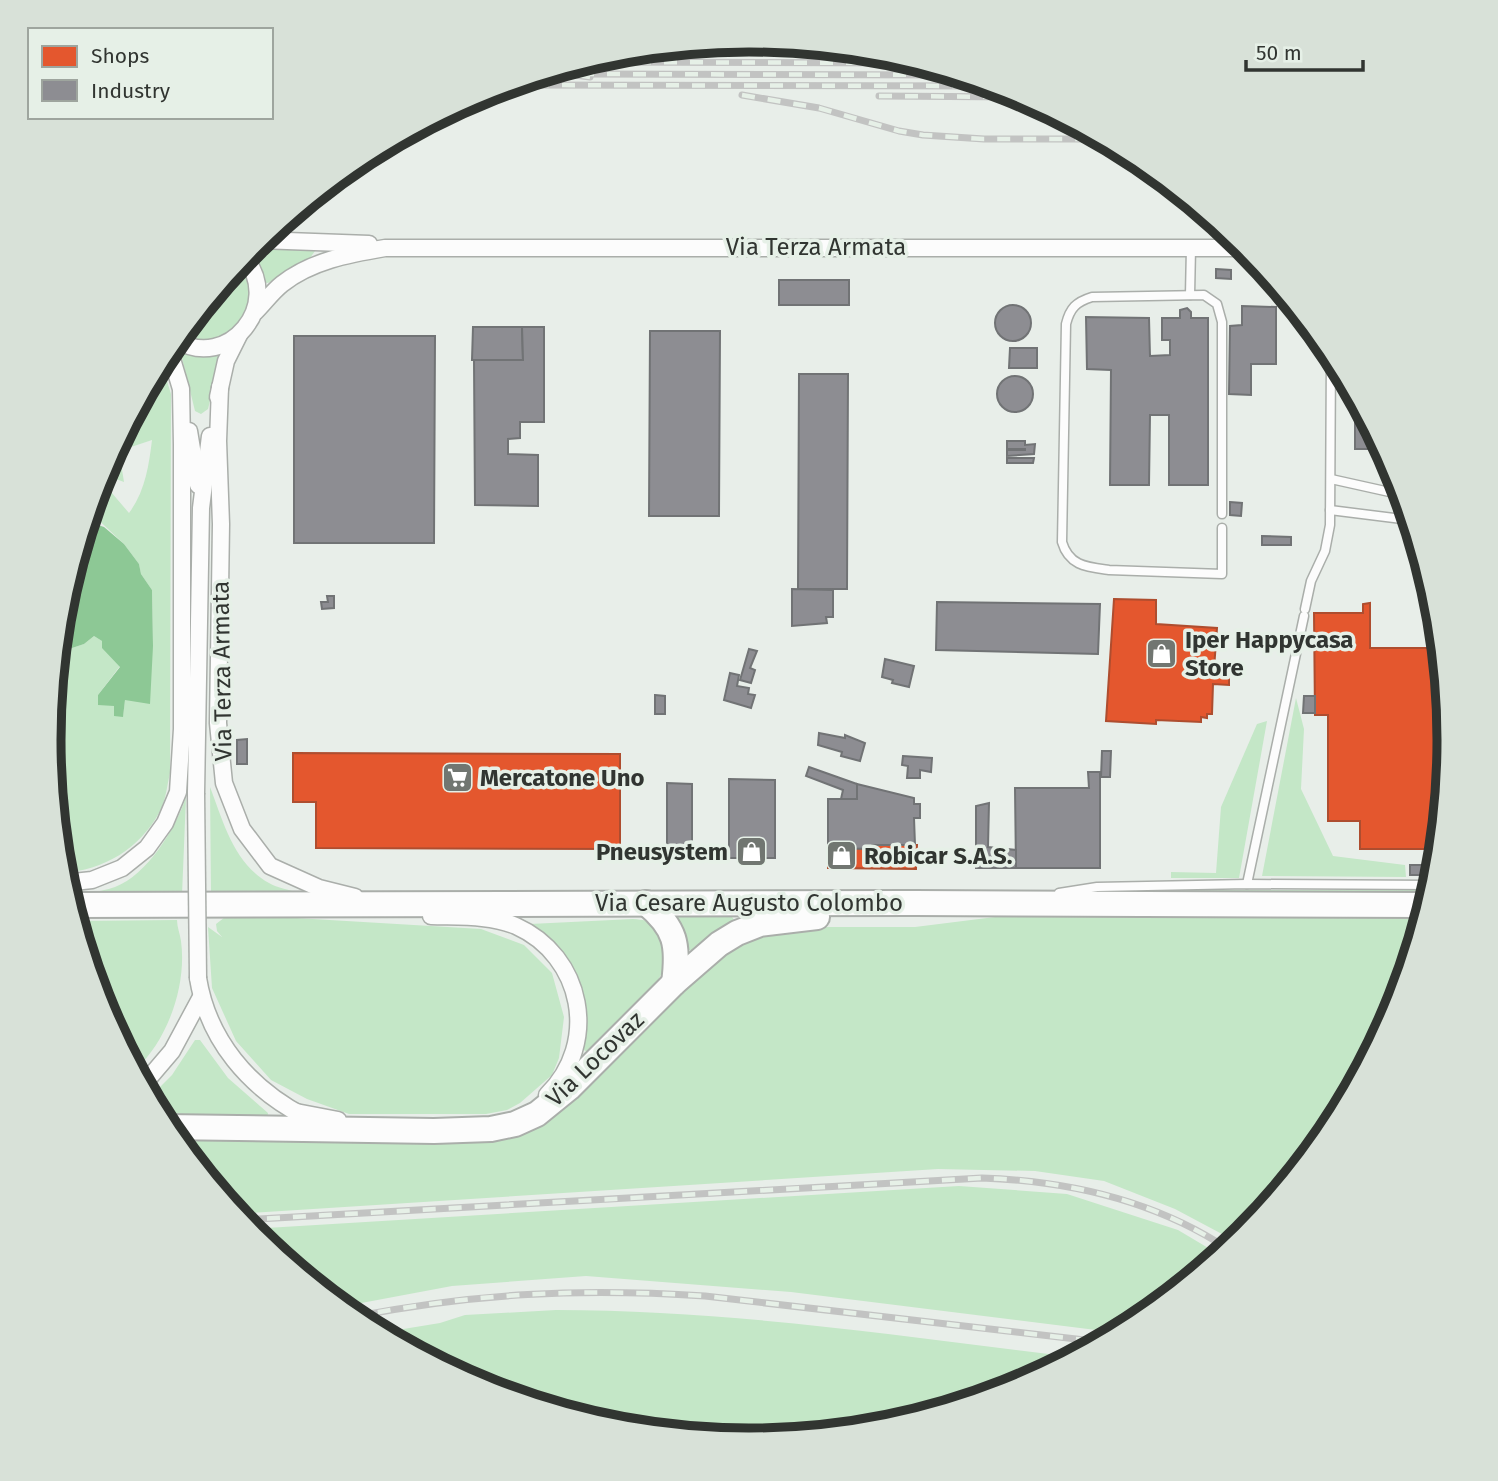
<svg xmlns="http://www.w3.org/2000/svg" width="1498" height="1481" font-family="'Fira Sans',sans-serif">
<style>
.green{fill:#c4e7c7}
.water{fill:#8dc895}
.shops{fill:#e4572e;stroke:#ae4d2f;stroke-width:2}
.industry{fill:#8d8d92;stroke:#717375;stroke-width:2}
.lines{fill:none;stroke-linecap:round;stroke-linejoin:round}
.lane-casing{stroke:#aaaeaa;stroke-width:11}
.street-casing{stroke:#aaaeaa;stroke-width:19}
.primary-casing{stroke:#aaaeaa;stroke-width:28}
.lane{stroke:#fcfcfc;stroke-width:8}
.street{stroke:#fcfcfc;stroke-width:16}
.primary{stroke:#fcfcfc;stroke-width:24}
.rail-casing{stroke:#c2c3c2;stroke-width:7}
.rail{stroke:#e6f0e7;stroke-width:4.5;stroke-dasharray:13;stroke-linecap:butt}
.street-bridge-casing{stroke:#aaaeaa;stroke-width:19;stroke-linecap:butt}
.street-bridge{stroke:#fcfcfc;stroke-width:16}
.labels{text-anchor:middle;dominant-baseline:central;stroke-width:7;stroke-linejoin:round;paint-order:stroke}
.street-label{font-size:24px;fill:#313531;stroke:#e6f0e7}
.poi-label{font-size:24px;font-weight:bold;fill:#313531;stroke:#e6f0e7;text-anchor:start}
.rim{fill:none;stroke:#313531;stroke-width:9}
</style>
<rect width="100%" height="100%" fill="#e8eee9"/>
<g class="green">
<path d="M310,245L315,251L310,258L268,283L262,282C260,271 252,257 252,249Z"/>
<path d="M239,264C261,289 247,334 213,340C201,342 192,339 180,335Z"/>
<path d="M223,349L208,409L201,414L195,411L180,350Z"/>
<path d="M161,362L171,394L170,773C167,785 166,800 160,811C140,849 104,870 62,873L49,740L57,653L84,644L94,636L102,641L120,666L98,695L114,706L123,716L125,700L153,646L152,590L141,574L139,564L124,544L90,512L98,485L111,492L129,513C145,492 149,465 152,440L119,451L124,482L105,475L103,471Z"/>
<path d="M1296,698L1304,729L1301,789L1333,856L1405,865L1406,877L1262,876Z"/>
<path d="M1267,721L1239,878H1171V872L1216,873L1221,807L1257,724Z"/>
<path d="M210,787C223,821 234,864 269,883C277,888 290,890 300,893L211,895Z"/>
<path d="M186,797L182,895L88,894C97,891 107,890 115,887C147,875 176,828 186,797Z"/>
<rect x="1116" y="890" width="309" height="2"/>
<path d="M229,914L481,929L524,945L552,973L564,1017L559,1058L552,1075L520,1103L507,1110L486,1114H349L307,1099L271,1080L236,1041L212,988L208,927L222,937L217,931L216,924Z"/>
<path d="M677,915H731L734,920L733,924L696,950H684L673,918Z"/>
<path d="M1003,916H1424L1396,1009L1331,1130L1237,1242L1175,1209L1104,1181L1035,1171L938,1169L236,1214L173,1137L507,1136L725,955L770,930L810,927H915Z"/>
<path d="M633,919C652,921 660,921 663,941C664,946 666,952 666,957C665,988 612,1032 591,1054L582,1049C581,984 583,966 530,924Z"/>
<path d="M177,920C177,927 180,934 181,941C187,985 168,1040 135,1070L102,1008L75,921Z"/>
<path d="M195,1040H200L228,1078L268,1113L267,1119L163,1122L150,1097L172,1075Z"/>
<path d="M959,1186L1067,1194L1178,1230L1220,1255L1138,1323L1120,1333L791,1292L586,1276L452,1286L340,1307L249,1229Z"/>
<path d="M556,1310C729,1310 901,1336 1073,1357L1017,1388L885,1427L749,1441L612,1427L481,1387L379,1333L440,1323L465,1315Z"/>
</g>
<path class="water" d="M89,515L98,525L104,527L124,544L139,564L141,574L152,590L153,646L150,704L125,700L123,717L114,716V706L98,705V695L120,667L102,648V641L94,636L84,644L57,653L62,603Z"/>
<g class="shops">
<path d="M1114,599L1156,600V624L1217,628L1214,669L1229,670V685L1213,684L1212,714H1207V718L1201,717V722L1156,720V724L1106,721Z"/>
<path d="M1370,603V648H1440L1449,741L1439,849H1360V821H1328V715H1315L1314,613H1363V604Z"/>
<path d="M293,753L620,754V849L316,848V802H293Z"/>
<path d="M872,845H917L916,869L828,868V848L872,849Z"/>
</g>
<g class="industry">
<path d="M1216,269L1231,270V279L1216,278Z"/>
<rect x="779" y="280" width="70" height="25"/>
<circle cx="1013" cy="323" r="18"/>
<path d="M1242,306L1276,307V364H1251V395L1229,394L1230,326L1242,325Z"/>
<path d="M1187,308L1191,312V318H1208V485H1169V415H1150L1149,485H1110L1111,370L1087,369L1086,317L1149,318L1150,356L1170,355V340H1162V318H1180V310Z"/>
<path d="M473,327H522L523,360H472Z"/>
<path d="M522,327H544V422H520V438L508,439V454L538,455V506L475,505L474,360H523Z"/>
<path d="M650,331H720L719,516H649Z"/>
<path d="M294,336H435L434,543H294Z"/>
<path d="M1010,348H1037V368H1009Z"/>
<path d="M799,374H848L847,589H798Z"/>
<circle cx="1015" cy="394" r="18"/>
<path d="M1355,396L1383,449H1355Z"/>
<path d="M1007,441H1025V445L1035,444L1034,454L1007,456V450H1025V449H1007Z"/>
<path d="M1007,458H1034L1033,463H1007Z"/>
<path d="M1230,502L1242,503L1241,516L1230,515Z"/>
<path d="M1262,536L1291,537V545H1262Z"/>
<path d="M792,589L833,590V617H826L827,623L792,626Z"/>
<path d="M327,596H334V608L322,609L321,602H328Z"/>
<path d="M937,602L1100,604L1098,654L936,650Z"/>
<path d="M749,649L757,651L750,668L755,670L751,683L740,680Z"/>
<path d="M885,659L914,666L909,687L892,683L893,680L882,677Z"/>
<path d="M730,673L739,675L737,686L749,688L748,694L755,695L751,708L724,700Z"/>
<path d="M655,695L665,696V714H655Z"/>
<path d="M1304,696H1315V713H1303Z"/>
<path d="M819,733L845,738V735L865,743L860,761L841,756L842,752L818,745Z"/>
<path d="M247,739V764H237V740Z"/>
<path d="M1102,751H1111L1110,777H1101Z"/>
<path d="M903,756L932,758L931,772L920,770V778H907L908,766L902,765Z"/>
<path d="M809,767L857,784V799H841L843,790L806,776Z"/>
<path d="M1088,772H1100V868H1016L1015,788H1089Z"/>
<path d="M729,779L775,780V858H729Z"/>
<path d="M667,783L692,784V854H667Z"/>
<path d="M857,784L914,798V804H920V818H914L915,845H872V849L828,848V799H857Z"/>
<path d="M989,803L988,847L1016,850V868H976V806Z"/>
<rect x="1410" y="865" width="13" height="10"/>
</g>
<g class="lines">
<defs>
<g id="lane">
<path d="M1190,295L1191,248"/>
<path d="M1331,479L1403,495"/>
<path d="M1330,510L1410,520"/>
<path d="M1222,528V574L1109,570C1087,567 1069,566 1062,542L1066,324C1070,308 1076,302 1092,297L1204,295L1217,304L1222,322V514"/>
<path d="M1305,609L1311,581L1325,551L1330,525L1331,352"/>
<path d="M1247,884L1304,616"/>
<path d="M1059,893L1097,887L1247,884L1433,885"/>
</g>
<g id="street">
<path d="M260,240L369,244"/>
<path d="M255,312C264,303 272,292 282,284C311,261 349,254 385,248H1246"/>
<path d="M176,340C228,372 284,304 244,257"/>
<path d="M220,387L218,441L221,524L218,723L224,783L242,829L270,866L319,888L355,897"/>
<path d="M218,397L226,361L239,335"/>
<path d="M189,431L198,485"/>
<path d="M196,793L201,508L210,436"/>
<path d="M64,883L92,880L122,868L147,848L165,823L178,792L182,729V445L181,389L169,349"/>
<path d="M431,916C459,917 490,915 516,926C583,956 600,1043 547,1095"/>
<path d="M198,978C208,1040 249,1088 305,1117"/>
<path d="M143,1085L172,1051L201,997"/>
<path d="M296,1112L338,1120"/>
</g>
<g id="primary">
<path d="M646,903C676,928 679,945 674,983"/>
<path d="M71,905L914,903L1427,905"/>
<path d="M165,1127L434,1131L491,1129L515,1124L537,1114L569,1088L674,983L719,944L737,933L760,924L817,917"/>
</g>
</defs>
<use href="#lane" class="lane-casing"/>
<use href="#street" class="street-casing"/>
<use href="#primary" class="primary-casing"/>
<use href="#lane" class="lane"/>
<use href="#street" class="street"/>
<use href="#primary" class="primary"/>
<defs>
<g id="rail">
<path d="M744,41H755"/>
<path d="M637,51L866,52"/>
<path d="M586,62L915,63"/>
<path d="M552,72L590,77"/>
<path d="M581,74L955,75"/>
<path d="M510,85L991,86"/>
<path d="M742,95L819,108L899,131L923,135L984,139H1103"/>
<path d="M879,96L1023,97"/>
<path d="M241,1220L982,1178C1069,1181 1154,1200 1228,1249"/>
<path d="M352,1317C475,1293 580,1288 705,1296L1102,1342"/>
</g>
</defs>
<use href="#rail" class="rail-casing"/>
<use href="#rail" class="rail"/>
<defs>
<path id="street-bridge" d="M196,793L198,978"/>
</defs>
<use href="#street-bridge" class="street-bridge-casing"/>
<use href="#street-bridge" class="street-bridge"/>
</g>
<defs>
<symbol id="shop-square" viewBox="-11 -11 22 22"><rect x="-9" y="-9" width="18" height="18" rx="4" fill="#717671" stroke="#e6f0e7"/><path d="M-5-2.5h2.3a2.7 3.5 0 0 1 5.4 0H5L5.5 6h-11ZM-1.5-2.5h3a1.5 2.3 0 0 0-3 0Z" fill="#fff"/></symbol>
<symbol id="supermarket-square" viewBox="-11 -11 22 22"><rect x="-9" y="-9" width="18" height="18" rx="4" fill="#717671" stroke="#e6f0e7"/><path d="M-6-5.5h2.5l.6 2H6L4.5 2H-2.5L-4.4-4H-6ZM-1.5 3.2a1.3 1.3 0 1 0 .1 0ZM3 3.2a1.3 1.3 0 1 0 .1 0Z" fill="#fff"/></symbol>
</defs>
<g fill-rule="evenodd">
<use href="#shop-square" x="1144" y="636" width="35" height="35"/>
<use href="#supermarket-square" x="440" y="760" width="35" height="35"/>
<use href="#shop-square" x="734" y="834" width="35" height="35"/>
<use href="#shop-square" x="824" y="838" width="35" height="35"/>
</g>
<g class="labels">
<g class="street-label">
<text x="816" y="247">Via Terza Armata</text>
<text transform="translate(222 671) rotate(-91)">Via Terza Armata</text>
<text x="749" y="903">Via Cesare Augusto Colombo</text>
<text transform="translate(595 1059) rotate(-44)">Via Locovaz</text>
</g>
<g class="poi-label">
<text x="1185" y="640">Iper Happycasa<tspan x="1185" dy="28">Store</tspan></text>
<text x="480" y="778">Mercatone Uno</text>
<text x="728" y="852" text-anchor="end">Pneusystem</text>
<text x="864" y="856">Robicar S.A.S.</text>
</g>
</g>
<path d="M0 0H1498V1481H0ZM61 740a688 688 0 1 1 1376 0a688 688 0 1 1-1376 0Z" fill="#d8e1d8" fill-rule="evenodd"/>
<path class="rim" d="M61 740a688 688 0 1 1 1376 0a688 688 0 1 1-1376 0Z"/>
<rect x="28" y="28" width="245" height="91" fill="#e6f0e7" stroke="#9ea59e" stroke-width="2"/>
<rect x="42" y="46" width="35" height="21" fill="#e4572e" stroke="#9ea59e" stroke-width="2"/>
<text x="91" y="63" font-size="21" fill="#313531">Shops</text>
<rect x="42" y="80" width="35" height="21" fill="#8d8d92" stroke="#9ea59e" stroke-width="2"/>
<text x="91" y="98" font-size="21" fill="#313531">Industry</text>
<path d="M1246 60v10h117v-10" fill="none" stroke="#313531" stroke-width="3.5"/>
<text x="1256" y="60" font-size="21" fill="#313531" stroke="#e6f0e7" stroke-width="5" paint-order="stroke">50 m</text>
</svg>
